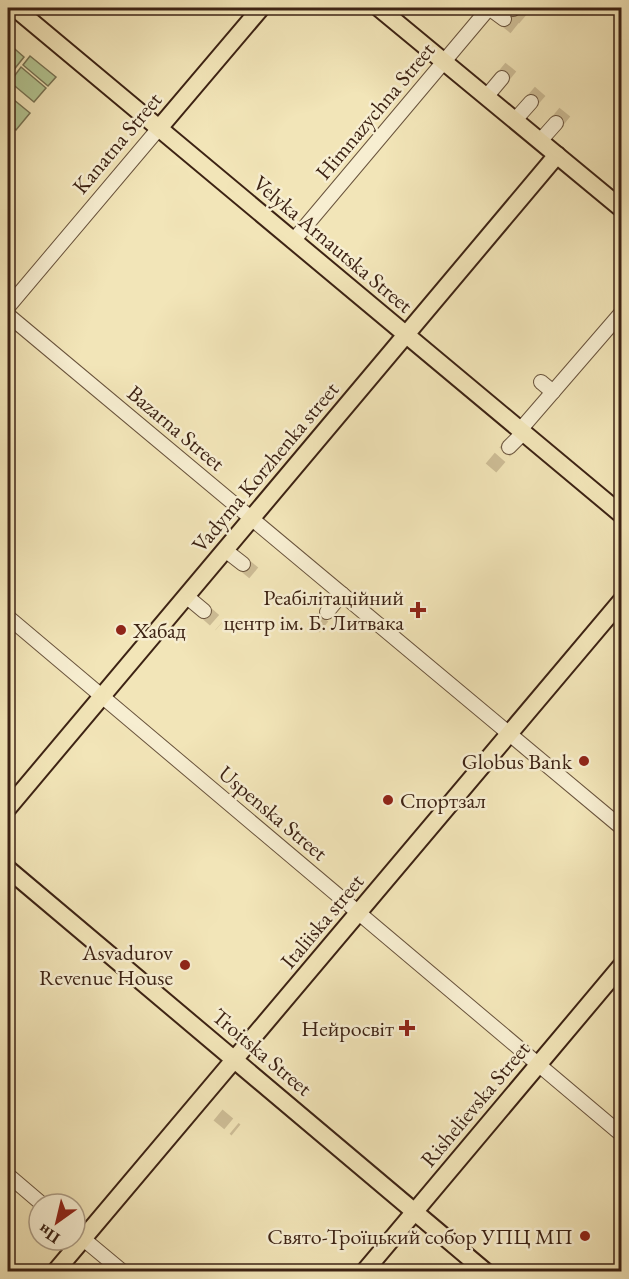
<svg xmlns="http://www.w3.org/2000/svg" width="629" height="1279" font-family="'EB Garamond',serif">
<style>
.garden{fill:#b4c693;stroke:#787454;stroke-width:1.5}
.lines{fill:none;stroke-linecap:round;stroke-linejoin:round}
.minor-tunnel{stroke:#cebe97;stroke-width:14;stroke-dasharray:14 7;stroke-linecap:butt}
.minor-casing{stroke:#6a543d;stroke-width:16}
.major-casing{stroke:#3d2314;stroke-width:20}
.minor{stroke:#f7eed1;stroke-width:14}
.major{stroke:#f2e5b8;stroke-width:16}
.poi-dot{fill:#8f2418;stroke:#f7eed1;stroke-width:2}
.labels{text-anchor:middle;dominant-baseline:central;stroke-width:5;stroke-linejoin:round;paint-order:stroke}
.street-label{font-size:22px;fill:#3d2314;stroke:#f7eed1}
.poi-label{font-size:22px;fill:#3d2314;stroke:#f7eed1;text-anchor:end}
</style>
<rect width="100%" height="100%" fill="#f2e5b8"/>
<filter id="stains"><feTurbulence type="fractalNoise" baseFrequency=".00333" numOctaves="4"/><feColorMatrix values="0 0 0 0 .2 0 0 0 0 .09 0 0 0 0 .02 0 0 0 .5 -.17"/></filter>
<radialGradient id="worn" r=".72"><stop offset=".6" stop-color="#630" stop-opacity="0"/><stop offset="1" stop-color="#630" stop-opacity=".3"/></radialGradient>
<g class="garden">
<path d="M8,43L24,57L8,77Z"/>
<path d="M30,56L56,77L48,86L23,65Z"/>
<path d="M21,67L46,88L34,102L10,82Z"/>
<path d="M8,95L30,113L16,130L8,123Z"/>
</g>
<g class="lines">
<g class="minor-tunnel">
<path d="M539,8H540"/>
<path d="M513,9L527,21"/>
<path d="M504,19L519,31"/>
<path d="M502,78L515,62"/>
<path d="M531,102L544,87"/>
<path d="M556,123L569,107"/>
<path d="M491,468L509,447"/>
<path d="M243,564L255,574"/>
<path d="M204,611L220,625"/>
<path d="M314,628L327,612"/>
<path d="M218,1115L236,1130"/>
</g>
<defs>
<g id="minor">
<path d="M489,8L504,19"/>
<path d="M512,8L513,9"/>
<path d="M486,97L502,78"/>
<path d="M515,120L531,102"/>
<path d="M540,141L556,123"/>
<path d="M293,241L489,8"/>
<path d="M8,307L160,127"/>
<path d="M8,315L622,828"/>
<path d="M541,382L553,392"/>
<path d="M520,430L622,312"/>
<path d="M509,447L523,433"/>
<path d="M225,550L243,564"/>
<path d="M186,596L204,611"/>
<path d="M327,612L342,594"/>
<path d="M8,617L622,1135"/>
<path d="M8,1175L42,1204"/>
<path d="M75,1232L123,1272"/>
</g>
<g id="major">
<path d="M15,8L622,515"/>
<path d="M379,8L622,209"/>
<path d="M160,127L261,8"/>
<path d="M8,808L557,155"/>
<path d="M8,869L486,1272"/>
<path d="M55,1272L622,600"/>
<path d="M364,1272L622,965"/>
</g>
</defs>
<use href="#minor" class="minor-casing"/>
<use href="#major" class="major-casing"/>
<use href="#minor" class="minor"/>
<use href="#major" class="major"/>
</g>
<g class="poi-dot">
<path d="M415 601h6v6h6v6h-6v6h-6v-6h-6v-6h6z"/>
<circle cx="121" cy="630" r="6"/>
<circle cx="584" cy="761" r="6"/>
<circle cx="388" cy="800" r="6"/>
<circle cx="185" cy="965" r="6"/>
<path d="M404 1019h6v6h6v6h-6v6h-6v-6h-6v-6h6z"/>
<circle cx="585" cy="1236" r="6"/>
</g>
<g class="labels">
<g class="street-label">
<text transform="translate(375 111) rotate(-50)">Himnazychna Street</text>
<text transform="translate(117 143) rotate(-50)">Kanatna Street</text>
<text transform="translate(333 244) rotate(40)">Velyka Arnautska Street</text>
<text transform="translate(176 428) rotate(40)">Bazarna Street</text>
<text transform="translate(265 467) rotate(-50)">Vadyma Korzhenka street</text>
<text transform="translate(273 813) rotate(40)">Uspenska Street</text>
<text transform="translate(322 921) rotate(-50)">Italiiska street</text>
<text transform="translate(262 1052) rotate(40)">Troitska Street</text>
<text transform="translate(475 1104) rotate(-50)">Rishelievska Street</text>
</g>
<g class="poi-label">
<text x="404" y="597">Реабілітаційний<tspan x="404" dy="25">центр ім. Б. Литвака</tspan></text>
<text x="133" y="630" text-anchor="start">Хабад</text>
<text x="572" y="761">Globus Bank</text>
<text x="400" y="800" text-anchor="start">Спортзал</text>
<text x="173" y="952">Asvadurov<tspan x="173" dy="25">Revenue House</tspan></text>
<text x="394" y="1028">Нейросвіт</text>
<text x="573" y="1236">Свято-Троїцький собор УПЦ МП</text>
</g>
</g>
<rect width="629" height="1279" fill="none" stroke="#f2e5b8" stroke-width="30"/>
<rect x="9" y="9" width="611" height="1261" fill="none" stroke="#3d2314" stroke-width="3"/>
<rect x="15" y="15" width="599" height="1249" fill="none" stroke="#3d2314" stroke-width="1.5"/>
<g transform="translate(57 1222) rotate(214)"><circle r="28" fill="#f7eed1" stroke="#ad9d85" stroke-width="1.5"/>
<path d="M0-4.5L10 22L0 15L-10 22Z" fill="#8f2418"/>
<text y="-9" font-size="16" font-weight="bold" text-anchor="middle" fill="#3d2314">Пн</text>
</g>
<rect width="100%" height="100%" filter="url(#stains)"/>
<rect width="100%" height="100%" fill="url(#worn)"/>
</svg>
